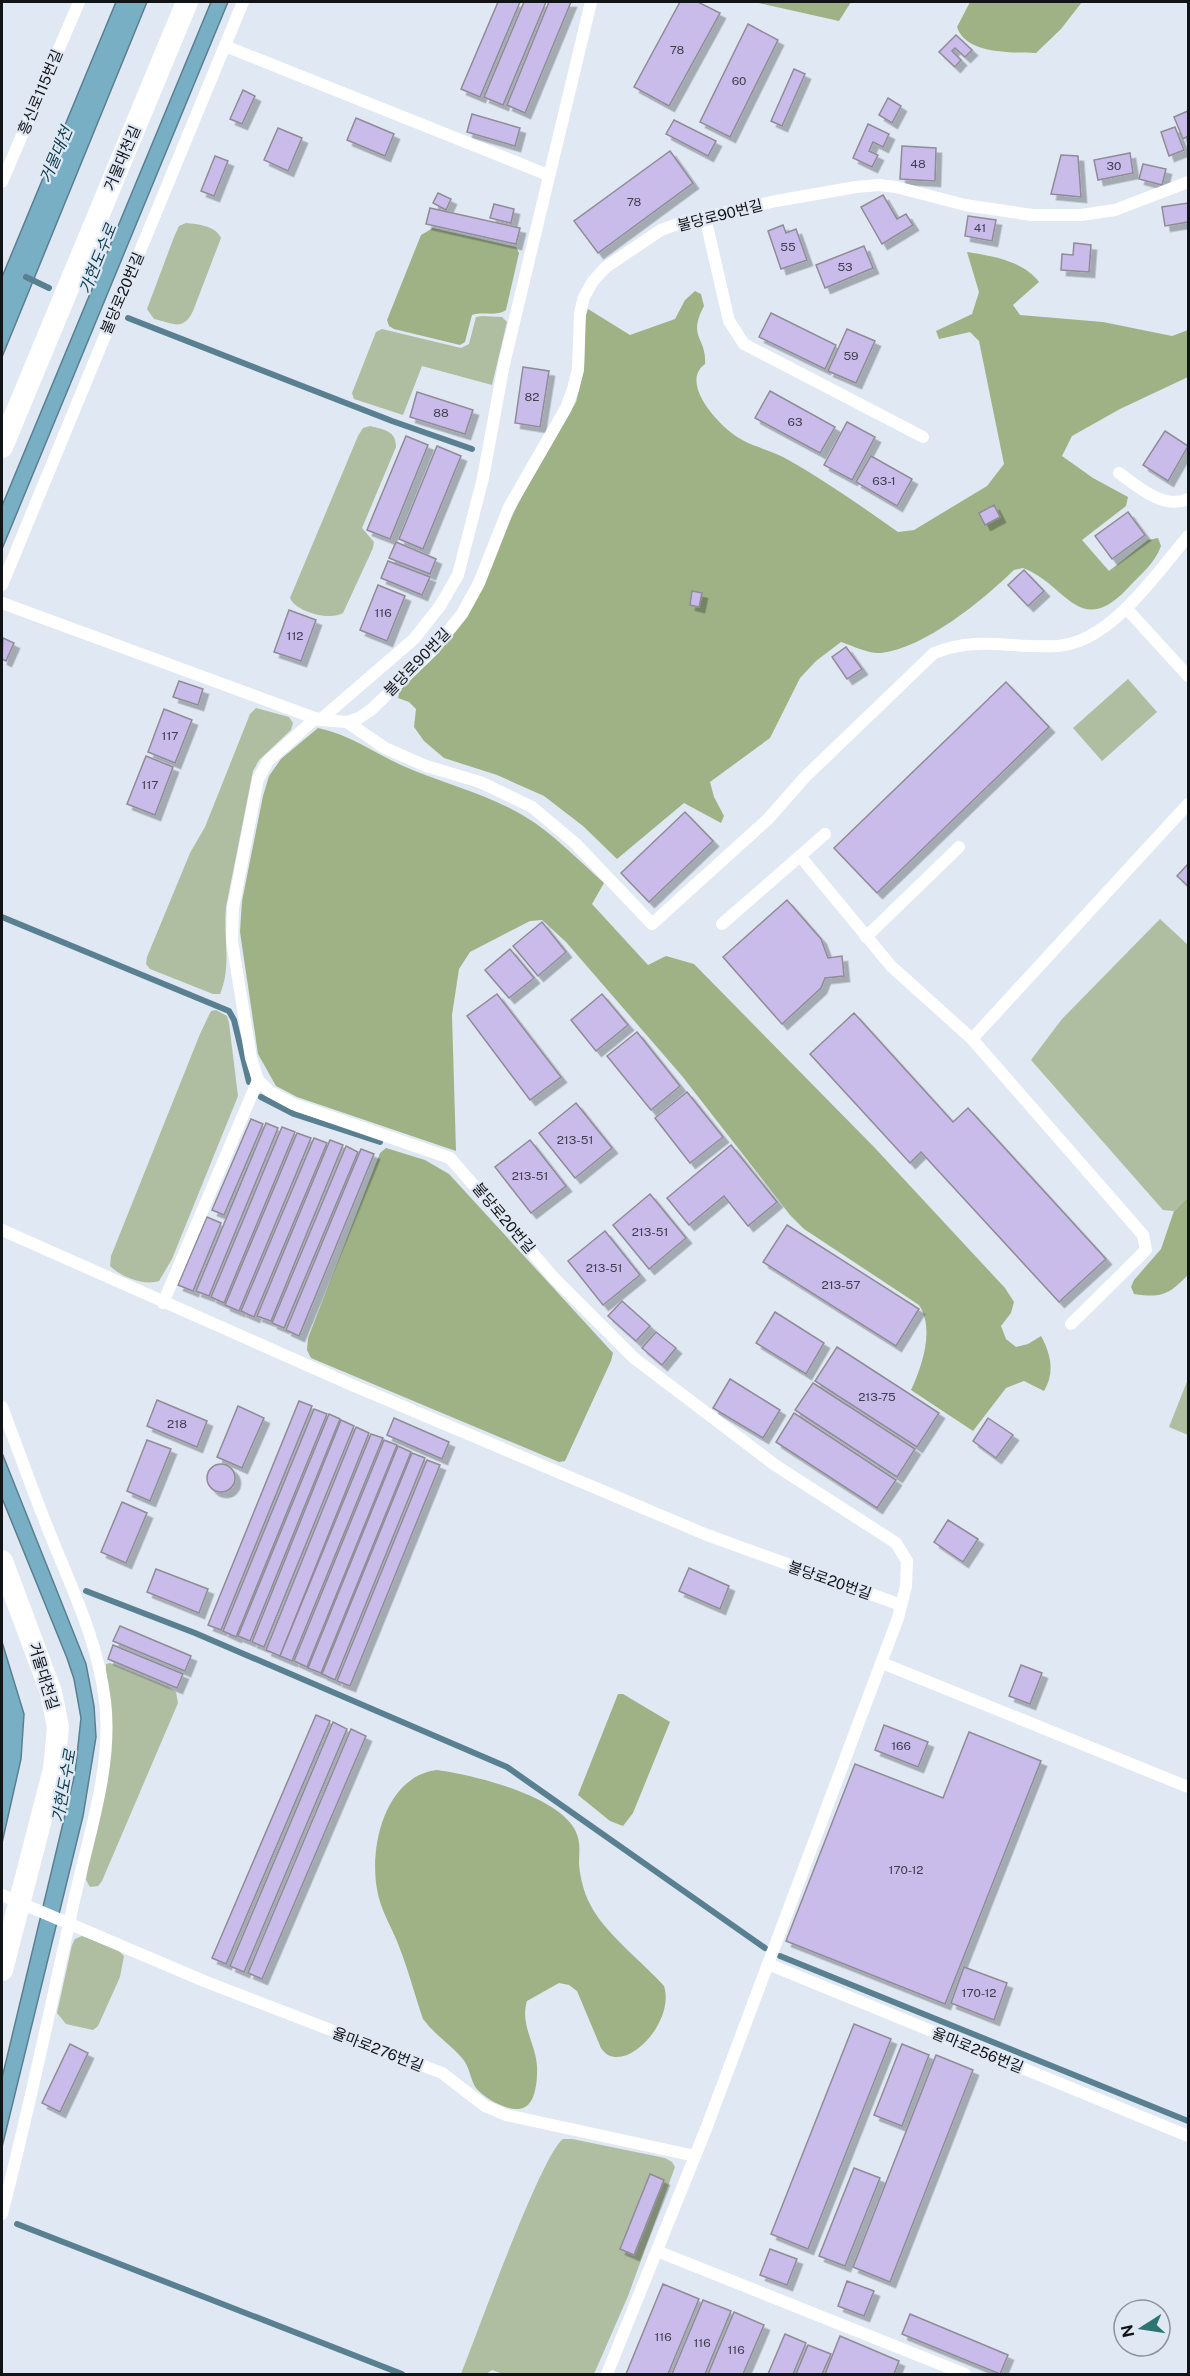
<svg xmlns="http://www.w3.org/2000/svg" width="1190" height="2376" font-family="'Public Sans','Noto Sans KR',sans-serif">
<style>
.green{fill:#afbda0}
.forest{fill:#9eb286}
.water{fill:#78afc5;stroke:#598091;stroke-width:1.5}
.lines{fill:none;stroke-linecap:round;stroke-linejoin:round}
.stream{stroke:#598091;stroke-width:6}
.building{fill:#c9bceb;stroke:#8f8c97;stroke-width:1.5;filter:url(#shadow)}
.service{stroke:#fff;stroke-width:12}
.minor{stroke:#fff;stroke-width:22}
.labels{text-anchor:middle;dominant-baseline:central;stroke-width:4.5;stroke-linejoin:round;paint-order:stroke}
.number-label{font-size:12px;fill:#3f3e4c}
.street-label{font-size:15px;fill:#111417;stroke:#e0e8f3}
.water-label{font-size:16px;font-style:italic;fill:#0b3e4e;stroke:#e0e8f3}
</style>
<defs>
<filter id="shadow"><feDropShadow dx="5.5" dy="5.5" stdDeviation="0" flood-color="#0004"/></filter>
</defs>
<rect width="100%" height="100%" fill="#e0e8f3"/>
<g class="green">
<path d="M186,223C198,224 216,226 221,238L193,311C183,332 173,323 154,319L147,309L174,237L179,226Z"/>
<path d="M482,316L502,317L507,322L492,385L422,366L403,415L354,399L352,393L376,332L382,329L461,348L469,344L476,317Z"/>
<path d="M370,426C384,430 396,430 396,447L362,528L374,542L373,548L343,613C330,621 296,612 290,598L358,436L363,428Z"/>
<path d="M1128,679L1157,712L1102,761L1073,728Z"/>
<path d="M256,708L289,717L293,723L291,730L259,760L253,771L226,907C223,937 232,966 220,994H213L150,969L146,964L147,957L190,853L205,827L250,714Z"/>
<path d="M1160,919L1188,945V1197L1174,1211L1163,1210L1031,1060L1062,1019Z"/>
<path d="M216,1010L227,1016L229,1023L238,1096L172,1259L159,1281C144,1286 121,1277 110,1266L111,1256L200,1034L211,1011Z"/>
<path d="M1188,1379V1435L1169,1427Z"/>
<path d="M110,1663L168,1687L176,1692L178,1703L102,1881L98,1886L90,1887L86,1880L111,1712L106,1670V1664Z"/>
<path d="M82,1936L118,1950L124,1956L120,1977L98,2026L93,2030L66,2024L57,2013L72,1945L75,1939Z"/>
<path d="M563,2139H572L665,2158L672,2162L675,2167L628,2296L594,2374H503L492,2370L486,2374H461C476,2337 541,2155 563,2139Z"/>
</g>
<g class="forest">
<path d="M754,2H851L839,21Z"/>
<path d="M970,2H1082L1061,29L1036,53C1013,52 966,55 957,27Z"/>
<path d="M433,228L516,247L519,253L506,310C496,317 483,311 472,315L465,342L460,345L394,329L389,326L387,320L421,235Z"/>
<path d="M967,252C993,256 1023,261 1039,282L1013,305L1020,315L1103,322L1172,336L1188,330V377L1120,409L1072,436L1062,456L1093,478L1128,497L1126,506L1082,540L1109,571L1148,540L1158,538L1161,546C1155,563 1140,575 1127,589C1079,639 1066,584 1023,568L1014,570C983,600 925,648 881,653C869,654 853,646 841,642L816,661L800,678L770,738L710,782L714,797L724,816L721,823L684,803L617,859L583,826L544,796L497,775L444,758L424,741L414,727L416,709L409,702L398,698L400,689L452,636L524,492L576,402L584,370L585,318L588,309L630,335L675,319L685,300L695,291L701,294L704,306C687,338 707,337 705,364C680,382 716,422 733,434C747,445 767,449 783,457C823,479 861,506 898,532L914,530L987,486L1004,464L979,341L970,332L939,339L936,331L972,314L979,292Z"/>
<path d="M318,728C348,734 373,752 401,765C441,783 486,793 524,816C554,834 578,860 604,883L592,904L648,965L666,956L694,964L874,1147L1005,1288L1014,1302L1011,1313L1001,1326L1006,1339L1016,1347L1028,1344L1041,1336C1051,1354 1055,1373 1044,1391L1024,1381L1006,1388L973,1431L911,1390C922,1366 935,1329 919,1305L804,1229L790,1215L682,1076L566,942L542,920L530,921L470,952L459,969L452,1015L456,1151L297,1097L276,1086L258,1054L240,932L242,901L263,796L269,776L281,759Z"/>
<path d="M386,1148L425,1160L449,1174L613,1353L611,1361L565,1461L559,1462L311,1358L307,1350L308,1338L380,1153Z"/>
<path d="M1188,1197V1275C1168,1295 1162,1298 1134,1294L1131,1287L1134,1280L1161,1249L1174,1211Z"/>
<path d="M618,1694H623L670,1722L633,1813L623,1826L610,1821L578,1795Z"/>
<path d="M437,1770C474,1775 560,1796 576,1832C581,1843 579,1853 579,1864C580,1877 584,1893 590,1904C604,1933 642,1961 664,1986C676,2024 621,2079 601,2048L577,1991L569,1985L559,1983L527,2001C519,2027 539,2047 537,2073C537,2083 535,2102 525,2107C512,2115 484,2098 476,2088C470,2079 470,2067 462,2058C450,2044 435,2035 423,2019C415,1996 409,1972 400,1949C393,1929 380,1910 377,1889C369,1845 386,1776 437,1770Z"/>
</g>
<g class="water">
<path d="M116,2H147L2,357V277Z"/>
<path d="M211,2H228L2,549V506Z"/>
<path d="M2,1453L86,1664L94,1706L96,1737L83,1816L2,2147V2078L75,1773L81,1718L74,1679L67,1658L2,1498Z"/>
<path d="M2,1642L24,1714L21,1759L2,1843Z"/>
</g>
<g class="lines">
<g class="stream">
<path d="M26,277L49,288"/>
<path d="M128,318L392,421L472,449"/>
<path d="M2,917L229,1011L234,1020L249,1082"/>
<path d="M261,1097L294,1114L380,1142"/>
<path d="M86,1591L195,1633L507,1767L765,1948"/>
<path d="M780,1956L1188,2121"/>
<path d="M17,2224L402,2374"/>
</g>
</g>
<g class="building">
<path d="M498,2H520L480,97L461,89Z"/>
<path d="M524,2H546L503,105L484,97Z"/>
<path d="M549,2H571L525,113L507,105Z"/>
<path d="M680,2H698L720,13L669,106L634,87Z"/>
<path d="M748,24L778,40L730,137L700,122Z"/>
<path d="M956,35L972,50L965,57L955,48L952,51L961,60L955,67L939,52Z"/>
<path d="M794,69L805,74L782,126L771,121Z"/>
<path d="M243,90L255,96L242,124L230,119Z"/>
<path d="M888,98L901,106L892,123L879,115Z"/>
<path d="M1188,111V136L1183,139L1174,117Z"/>
<path d="M472,114L520,128L515,146L467,132Z"/>
<path d="M356,118L394,134L385,156L347,140Z"/>
<path d="M674,120L716,141L708,156L666,134Z"/>
<path d="M868,124L889,134L883,147L873,142L869,151L878,155L872,167L853,158Z"/>
<path d="M1175,127L1184,150L1169,156L1161,132Z"/>
<path d="M278,128L302,138L288,171L264,160Z"/>
<path d="M902,146L936,148L935,181L900,179Z"/>
<path d="M670,151L693,183L598,253L574,221Z"/>
<path d="M1130,153L1133,173L1098,180L1094,160Z"/>
<path d="M1061,155L1078,156L1081,197L1051,194Z"/>
<path d="M215,156L228,161L214,196L201,191Z"/>
<path d="M1143,164L1166,169L1162,185L1139,179Z"/>
<path d="M438,193L451,199L446,210L433,203Z"/>
<path d="M883,195L897,219L906,214L913,225L882,244L861,207Z"/>
<path d="M1188,203V222L1165,226L1162,207Z"/>
<path d="M494,204L514,209L511,223L490,218Z"/>
<path d="M430,208L520,228L516,244L426,224Z"/>
<path d="M968,216L996,220L992,241L965,236Z"/>
<path d="M783,225L786,233L796,229L807,260L781,269L768,231Z"/>
<path d="M1074,243L1091,245L1089,272L1061,270L1062,254L1073,255Z"/>
<path d="M864,246L873,268L825,288L816,265Z"/>
<path d="M771,313L836,345L825,369L759,337Z"/>
<path d="M847,329L875,341L856,383L828,371Z"/>
<path d="M523,367L549,371L540,427L515,423Z"/>
<path d="M770,391L835,427L820,453L755,418Z"/>
<path d="M417,392L473,410L465,434L410,417Z"/>
<path d="M847,422L875,437L852,480L824,465Z"/>
<path d="M1165,431L1188,446L1168,481L1143,465Z"/>
<path d="M406,436L428,445L390,539L367,530Z"/>
<path d="M437,446L461,456L423,549L399,539Z"/>
<path d="M871,456L912,479L897,506L856,482Z"/>
<path d="M994,505L1000,517L985,525L979,513Z"/>
<path d="M1128,512L1145,535L1112,559L1095,536Z"/>
<path d="M396,542L436,559L430,574L389,558Z"/>
<path d="M388,561L430,577L422,595L381,578Z"/>
<path d="M1024,570L1044,591L1028,606L1008,585Z"/>
<path d="M378,585L405,596L387,641L360,630Z"/>
<path d="M692,591L702,593L699,607L690,605Z"/>
<path d="M289,610L316,620L301,661L274,652Z"/>
<path d="M3,638L14,643L6,661L2,659Z"/>
<path d="M846,647L862,669L847,679L832,657Z"/>
<path d="M179,681L203,689L198,705L173,697Z"/>
<path d="M1006,682L1049,727L877,893L834,848Z"/>
<path d="M164,709L192,720L175,763L148,752Z"/>
<path d="M146,756L173,767L155,815L127,804Z"/>
<path d="M685,812L713,841L649,902L621,873Z"/>
<path d="M1188,864V886L1177,876Z"/>
<path d="M787,900L821,939L828,958L842,956L844,976L825,978L821,988L782,1024L723,957Z"/>
<path d="M542,922L566,952L538,976L513,946Z"/>
<path d="M510,949L534,978L509,998L485,970Z"/>
<path d="M497,994L561,1077L530,1100L467,1016Z"/>
<path d="M602,994L628,1025L596,1051L571,1020Z"/>
<path d="M854,1013L953,1122L968,1108L1106,1259L1059,1302L921,1152L910,1163L810,1054Z"/>
<path d="M637,1032L680,1086L651,1110L607,1056Z"/>
<path d="M687,1092L723,1137L690,1163L655,1118Z"/>
<path d="M576,1103L612,1148L575,1178L539,1133Z"/>
<path d="M251,1119L263,1124L224,1215L212,1210Z"/>
<path d="M266,1123L278,1128L209,1296L196,1291Z"/>
<path d="M282,1127L295,1132L224,1303L211,1297Z"/>
<path d="M297,1133L311,1138L239,1311L225,1305Z"/>
<path d="M314,1138L327,1143L254,1317L241,1311Z"/>
<path d="M330,1140L343,1145L271,1321L257,1316Z"/>
<path d="M530,1140L566,1186L531,1213L495,1167Z"/>
<path d="M731,1145L777,1202L748,1226L724,1196L689,1225L667,1198Z"/>
<path d="M346,1146L358,1152L284,1328L272,1323Z"/>
<path d="M361,1149L374,1154L299,1336L286,1330Z"/>
<path d="M650,1194L686,1238L649,1269L613,1225Z"/>
<path d="M207,1217L221,1223L193,1291L178,1285Z"/>
<path d="M787,1225L919,1309L896,1346L763,1262Z"/>
<path d="M605,1231L640,1275L603,1305L568,1261Z"/>
<path d="M622,1301L650,1326L636,1341L608,1316Z"/>
<path d="M775,1312L824,1343L806,1374L756,1343Z"/>
<path d="M656,1332L676,1348L662,1365L642,1348Z"/>
<path d="M837,1347L939,1413L917,1447L815,1381Z"/>
<path d="M730,1379L780,1410L763,1438L713,1408Z"/>
<path d="M813,1383L915,1449L897,1477L795,1410Z"/>
<path d="M157,1400L207,1421L197,1447L147,1426Z"/>
<path d="M299,1401L312,1406L221,1630L208,1625Z"/>
<path d="M238,1406L264,1418L242,1468L217,1457Z"/>
<path d="M314,1409L327,1414L236,1637L223,1631Z"/>
<path d="M794,1413L896,1480L877,1508L776,1442Z"/>
<path d="M329,1414L340,1419L250,1641L238,1636Z"/>
<path d="M394,1418L449,1442L442,1459L387,1435Z"/>
<path d="M988,1418L1013,1435L996,1458L973,1441Z"/>
<path d="M341,1420L354,1426L264,1647L252,1642Z"/>
<path d="M356,1427L369,1433L280,1656L266,1650Z"/>
<path d="M371,1434L383,1438L292,1661L280,1656Z"/>
<path d="M147,1440L171,1449L150,1501L127,1491Z"/>
<path d="M384,1440L397,1445L307,1667L294,1661Z"/>
<path d="M398,1446L411,1452L321,1673L308,1668Z"/>
<path d="M412,1453L425,1458L335,1680L322,1674Z"/>
<path d="M427,1460L440,1465L350,1686L337,1681Z"/>
<circle cx="221" cy="1478" r="14"/>
<path d="M122,1502L147,1513L126,1563L101,1552Z"/>
<path d="M948,1520L978,1539L963,1562L934,1542Z"/>
<path d="M689,1568L729,1586L720,1609L679,1591Z"/>
<path d="M156,1569L208,1589L199,1613L147,1592Z"/>
<path d="M120,1626L191,1656L185,1671L113,1641Z"/>
<path d="M113,1645L183,1674L177,1688L108,1659Z"/>
<path d="M1021,1665L1042,1673L1030,1704L1009,1696Z"/>
<path d="M316,1715L330,1721L226,1964L212,1958Z"/>
<path d="M333,1722L347,1729L244,1972L230,1966Z"/>
<path d="M884,1725L928,1742L918,1767L875,1750Z"/>
<path d="M351,1729L366,1736L262,1979L248,1973Z"/>
<path d="M969,1732L1041,1761L945,2004L786,1941L855,1764L943,1798Z"/>
<path d="M964,1967L1007,1983L994,2020L951,2003Z"/>
<path d="M854,2024L891,2039L808,2249L771,2234Z"/>
<path d="M70,2044L88,2053L60,2112L42,2103Z"/>
<path d="M902,2044L929,2055L902,2126L874,2115Z"/>
<path d="M936,2055L973,2070L890,2282L853,2267Z"/>
<path d="M854,2168L880,2178L845,2266L819,2256Z"/>
<path d="M650,2174L664,2180L634,2255L620,2249Z"/>
<path d="M770,2249L797,2259L787,2285L760,2275Z"/>
<path d="M847,2281L874,2291L864,2316L838,2306Z"/>
<path d="M663,2284L699,2299L668,2374H626Z"/>
<path d="M703,2300L731,2311L705,2374H672Z"/>
<path d="M734,2312L764,2325L743,2374H708Z"/>
<path d="M910,2314L1008,2355L1000,2374L902,2334Z"/>
<path d="M785,2334L806,2343L793,2374H768Z"/>
<path d="M840,2336L899,2361L894,2374H825Z"/>
<path d="M808,2345L831,2354L822,2374H796Z"/>
</g>
<g class="lines">
<g class="service">
<path d="M225,46L548,175"/>
<path d="M2,182L79,2"/>
<path d="M705,217L729,321L744,344L923,437"/>
<path d="M1119,473C1138,487 1164,510 1188,499"/>
<path d="M2,585L243,2"/>
<path d="M2,603L320,720L414,639L440,606L458,575L483,478L504,364L591,2"/>
<path d="M1126,608L1188,676"/>
<path d="M316,718L268,761L258,779L233,908L232,941L251,1058L258,1080L269,1091L293,1104L450,1158L555,1279L634,1358L775,1465L896,1543L907,1561L906,1586L898,1618L706,2129L607,2374"/>
<path d="M320,720L347,722L359,718L372,709L434,649L462,614L479,583L509,507L566,408L573,389L578,369L580,313L584,297L593,281L606,267L661,230L686,221L776,201L856,187L879,185L896,187L965,205L1032,215H1081L1115,210L1188,182"/>
<path d="M347,722L385,748L426,766L480,782L532,807L575,843L652,924L768,819L805,777L934,653C980,635 1011,649 1057,646C1110,643 1156,574 1188,536"/>
<path d="M800,856L825,834"/>
<path d="M722,924L800,856L891,966L972,1039L1143,1235L1146,1250L1071,1324"/>
<path d="M866,937L959,847"/>
<path d="M972,1039L1188,804"/>
<path d="M2,1230L345,1382L707,1535L901,1605"/>
<path d="M163,1303L258,1080"/>
<path d="M2,1407C18,1449 33,1492 50,1534C72,1589 98,1641 105,1701C113,1767 88,1837 74,1901C51,2006 29,2110 2,2214"/>
<path d="M882,1663L1188,1787"/>
<path d="M2,1895L204,1981L442,2073L485,2106L506,2115L695,2156"/>
<path d="M768,1964L1188,2136"/>
<path d="M657,2251L965,2374"/>
</g>
<g class="minor">
<path d="M2,447L187,2"/>
<path d="M2,1561L51,1692L58,1727L54,1769L2,1970"/>
</g>
</g>
<g class="labels">
<g class="number-label">
<text x="677" y="50">78</text>
<text x="739" y="81">60</text>
<text x="918" y="164">48</text>
<text x="1114" y="166">30</text>
<text x="634" y="202">78</text>
<text x="980" y="228">41</text>
<text x="788" y="247">55</text>
<text x="845" y="267">53</text>
<text x="851" y="356">59</text>
<text x="532" y="397">82</text>
<text x="441" y="413">88</text>
<text x="795" y="422">63</text>
<text x="884" y="481">63-1</text>
<text x="383" y="613">116</text>
<text x="295" y="636">112</text>
<text x="170" y="736">117</text>
<text x="150" y="785">117</text>
<text x="575" y="1140">213-51</text>
<text x="530" y="1176">213-51</text>
<text x="650" y="1232">213-51</text>
<text x="604" y="1268">213-51</text>
<text x="841" y="1285">213-57</text>
<text x="877" y="1397">213-75</text>
<text x="177" y="1424">218</text>
<text x="901" y="1746">166</text>
<text x="906" y="1870">170-12</text>
<text x="979" y="1993">170-12</text>
<text x="663" y="2337">116</text>
<text x="702" y="2343">116</text>
<text x="736" y="2350">116</text>
</g>
<g class="street-label">
<text transform="translate(40 92) rotate(-67)">흥신로115번길</text>
<text transform="translate(122 158) rotate(-67)">거물대천길</text>
<text transform="translate(720 215) rotate(-14)">불당로90번길</text>
<text transform="translate(122 293) rotate(-67)">불당로20번길</text>
<text transform="translate(417 662) rotate(-46)">불당로90번길</text>
<text transform="translate(504 1218) rotate(50)">불당로20번길</text>
<text transform="translate(830 1580) rotate(19)">불당로20번길</text>
<text transform="translate(44 1676) rotate(73)">거물대천길</text>
<text transform="translate(378 2049) rotate(21)">율마로276번길</text>
<text transform="translate(978 2050) rotate(22)">율마로256번길</text>
</g>
<g class="water-label">
<text transform="translate(56 155) rotate(-67)">거물대천</text>
<text transform="translate(98 259) rotate(-68)">가현도수로</text>
<text transform="translate(64 1786) rotate(-80)">가현도수로</text>
</g>
</g>
<rect width="1190" height="2376" fill="none" stroke="#111417" stroke-width="6"/>
<g transform="translate(1142 2328) rotate(258)"><circle r="28" fill="#e0e8f3" stroke="#8d939b" stroke-width="1.5"/>
<path d="M0-4.5L10 22L0 15L-10 22Z" fill="#2b7572"/>
<text y="-9" font-size="16" font-weight="bold" text-anchor="middle" fill="#111417">N</text>
</g>
</svg>
